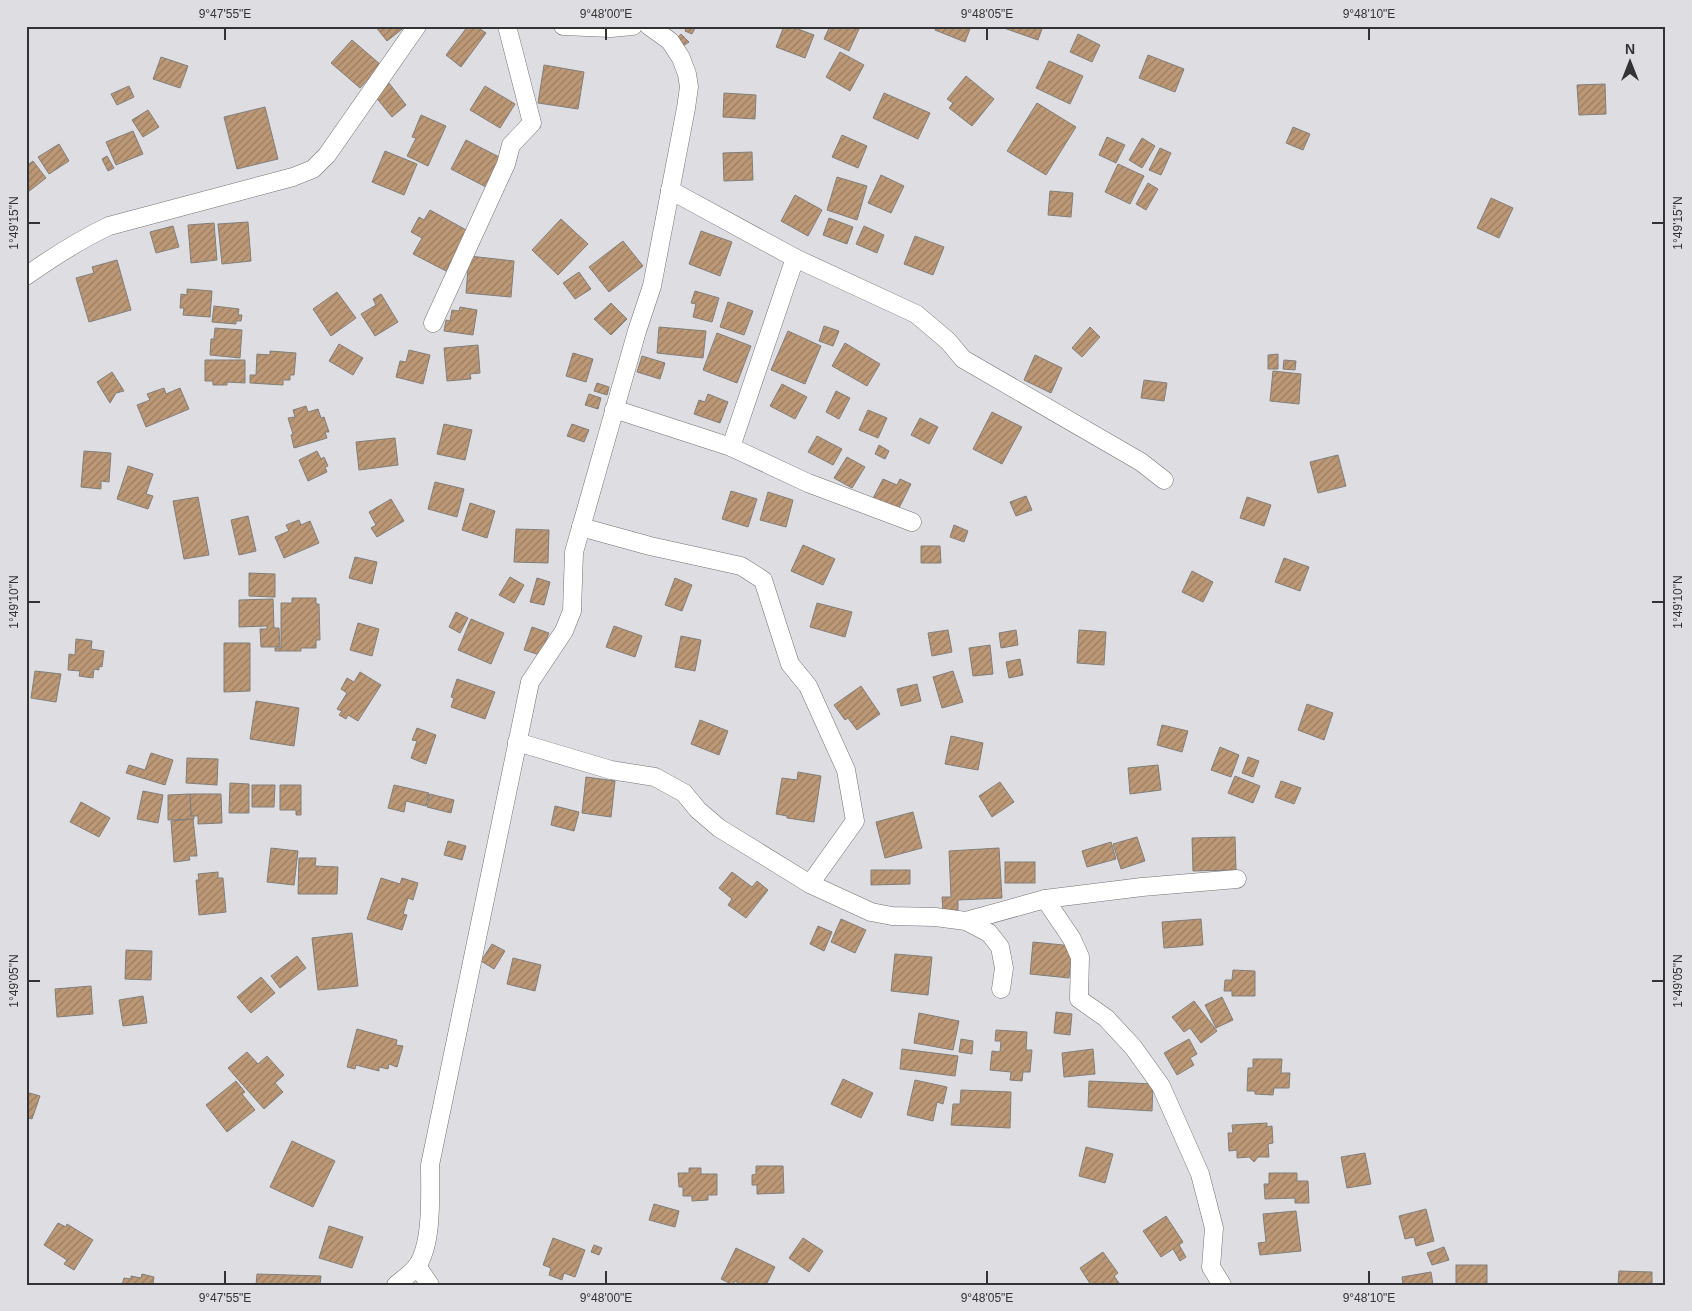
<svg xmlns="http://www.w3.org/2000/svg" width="1692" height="1311" font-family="Helvetica,sans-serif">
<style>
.building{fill:url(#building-hatch);stroke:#817e7b}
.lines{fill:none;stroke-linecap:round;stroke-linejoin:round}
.minor-casing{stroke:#727275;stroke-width:19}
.minor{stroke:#fff;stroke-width:18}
.ticks{fill:none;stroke:#333335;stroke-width:2}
.neatline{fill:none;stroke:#333335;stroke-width:2}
.ticks-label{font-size:12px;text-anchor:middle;fill:#333335}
</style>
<defs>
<pattern id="building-hatch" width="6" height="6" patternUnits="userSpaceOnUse" patternTransform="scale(1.25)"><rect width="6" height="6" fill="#bc9876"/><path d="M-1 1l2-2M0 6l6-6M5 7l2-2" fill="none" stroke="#997d62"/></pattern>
</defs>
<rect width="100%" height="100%" fill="#dedee2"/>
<g class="building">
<path d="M375,26H406L387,41Z"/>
<path d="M468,26H476L486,33L461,67L446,55Z"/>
<path d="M687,26H696L692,34L685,31Z"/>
<path d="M784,26H790L814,35L805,58L776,47Z"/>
<path d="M830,26H852L859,29L849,51L824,39Z"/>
<path d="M937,26H971L965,42L935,30Z"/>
<path d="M1005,26H1043L1038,40L1004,28Z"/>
<path d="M681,34L689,42L683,46L676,39Z"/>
<path d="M1078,34L1100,45L1092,62L1070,52Z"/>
<path d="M352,40L381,65L360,88L331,63Z"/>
<path d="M840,52L864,65L850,91L826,77Z"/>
<path d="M1148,55L1184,69L1175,92L1139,78Z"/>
<path d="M161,57L188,66L180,88L153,79Z"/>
<path d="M1049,61L1083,76L1070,104L1036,88Z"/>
<path d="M544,65L584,72L578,109L538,103Z"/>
<path d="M966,76L994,99L972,126L949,108L953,103L947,99Z"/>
<path d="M389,83L406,105L392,117L374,95Z"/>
<path d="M1605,84L1606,114L1579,115L1577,85Z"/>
<path d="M129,86L134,97L117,105L111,94Z"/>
<path d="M485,86L515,104L500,128L470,110Z"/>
<path d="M724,93L756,95L755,119L723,117Z"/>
<path d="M884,93L930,113L918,139L873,118Z"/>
<path d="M1037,103L1076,127L1046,175L1007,151Z"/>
<path d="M265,107L278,159L237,169L224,117Z"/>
<path d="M148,110L159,127L143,137L132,120Z"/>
<path d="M421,115L446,126L428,166L407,156L416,138L412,137Z"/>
<path d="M1293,127L1310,134L1303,150L1286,143Z"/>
<path d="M133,131L143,154L116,165L106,142Z"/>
<path d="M842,135L867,146L858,168L832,157Z"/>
<path d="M1107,137L1125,145L1116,163L1099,155Z"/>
<path d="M1142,138L1155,146L1142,168L1129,160Z"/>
<path d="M466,140L503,159L488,188L451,169Z"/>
<path d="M59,144L69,161L49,174L38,157Z"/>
<path d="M1160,148L1171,153L1161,175L1149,170Z"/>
<path d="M385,151L417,164L404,195L372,182Z"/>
<path d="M752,152L753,180L724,181L723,153Z"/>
<path d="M107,156L114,168L108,171L102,159Z"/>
<path d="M33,161L46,178L28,192L26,189V166Z"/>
<path d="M1118,164L1144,176L1130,204L1105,192Z"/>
<path d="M881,175L904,186L891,213L868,203Z"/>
<path d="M837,177L867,186L857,220L827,210Z"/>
<path d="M1148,183L1158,189L1146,210L1136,204Z"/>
<path d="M1050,191L1073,193L1071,217L1048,215Z"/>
<path d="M795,195L822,210L808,236L781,221Z"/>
<path d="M1491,198L1513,208L1499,238L1477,228Z"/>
<path d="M430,210L468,231L446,271L413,254L422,238L411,232L419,217L424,220Z"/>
<path d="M829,218L853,227L847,244L823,235Z"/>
<path d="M561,219L588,244L558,275L532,250Z"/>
<path d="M248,222L251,261L222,264L218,224Z"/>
<path d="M214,223L217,260L191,263L188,225Z"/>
<path d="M173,226L179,247L156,253L150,232Z"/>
<path d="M864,226L884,235L877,253L856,244Z"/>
<path d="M701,231L732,242L720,276L689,264Z"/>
<path d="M915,236L944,247L933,275L904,264Z"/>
<path d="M623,241L643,266L609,292L589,267Z"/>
<path d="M469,256L514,261L511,297L466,293Z"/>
<path d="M117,260L131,310L89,322L76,278L94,273L92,267Z"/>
<path d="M579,272L591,289L575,299L563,283Z"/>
<path d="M187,289L212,291L210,317L183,315L184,308H180L181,294L187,295Z"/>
<path d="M695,291L719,298L712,322L693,317L696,304L691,303Z"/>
<path d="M337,292L356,318L331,336L313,309Z"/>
<path d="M381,294L398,322L375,336L361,314L376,305L373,299Z"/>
<path d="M728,302L753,311L744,335L720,327Z"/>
<path d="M611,303L627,319L611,335L594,319Z"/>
<path d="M214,306L239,309L238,315H242L241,321H236V324L212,322Z"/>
<path d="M460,307L477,310L473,335L444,331L446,320L450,321L452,310L459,311Z"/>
<path d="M824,326L839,331L833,346L819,341Z"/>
<path d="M659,327L706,331L703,358L657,353Z"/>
<path d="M1090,327L1100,337L1082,357L1072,348Z"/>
<path d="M215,328L242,330L240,358L210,355L211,339H214Z"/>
<path d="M788,331L821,346L805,384L771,370Z"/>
<path d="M717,333L751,346L737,383L703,370Z"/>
<path d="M845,343L880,364L867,386L832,366Z"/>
<path d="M339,344L363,358L353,375L329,361Z"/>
<path d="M478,345L480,373L470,374L471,379L447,381L444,348Z"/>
<path d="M409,350L430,355L423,384L396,377L400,361L406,362Z"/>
<path d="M270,351L296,353L294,375H290V380H283V385L250,383V375H256L257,354L270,355Z"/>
<path d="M573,353L593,359L586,382L566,376Z"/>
<path d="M1278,354V369H1268V355Z"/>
<path d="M1035,355L1062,368L1051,393L1024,380Z"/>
<path d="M642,356L665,363L660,379L637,372Z"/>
<path d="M205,360H245V383L227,382V385H213V381H205Z"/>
<path d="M1284,360L1296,361L1295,370L1283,369Z"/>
<path d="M1273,371L1301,374L1299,404L1270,401Z"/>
<path d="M112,372L124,391L116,393L110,403L97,382Z"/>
<path d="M1144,380L1167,383L1164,401L1141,398Z"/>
<path d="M597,383L609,387L607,395L594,391Z"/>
<path d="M782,384L807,397L795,419L770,406Z"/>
<path d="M164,388L166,394L180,388L189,409L146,427L137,405L150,400L147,394Z"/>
<path d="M836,391L850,398L839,419L826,412Z"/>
<path d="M589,394L601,398L598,409L585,405Z"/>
<path d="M708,394L728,402L720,423L694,414L699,400L705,402Z"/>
<path d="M306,406L308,412L318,409L321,418L324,417L329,432H325L327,438L294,448L291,435L293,434L288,418L295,417L293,410Z"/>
<path d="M868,410L887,418L878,438L859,430Z"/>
<path d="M992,412L1022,427L1002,464L973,449Z"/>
<path d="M920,418L938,427L929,444L911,435Z"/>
<path d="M444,424L472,430L465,460L437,454Z"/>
<path d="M572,424L589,430L584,442L567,436Z"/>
<path d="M817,436L842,449L833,465L808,452Z"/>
<path d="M395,438L398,465L359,470L356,442Z"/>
<path d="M879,445L889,451L885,459L875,454Z"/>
<path d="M84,451L111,453L109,482L101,481V489L81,487Z"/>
<path d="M317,451L321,459L324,457L328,466L325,467L327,472L308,481L299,460Z"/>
<path d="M1338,455L1346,486L1318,493L1310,462Z"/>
<path d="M847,457L865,467L852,488L834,478Z"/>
<path d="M128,466L153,474L146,494L153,496L148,509L117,499Z"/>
<path d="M883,479L897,485L900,479L911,484L897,512L872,500Z"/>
<path d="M435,482L464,489L457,517L428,509Z"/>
<path d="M731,491L757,499L748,527L722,519Z"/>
<path d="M768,492L793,500L786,527L760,520Z"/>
<path d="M1026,496L1032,510L1016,516L1010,502Z"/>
<path d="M198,497L209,555L184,559L173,501Z"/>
<path d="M1247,497L1271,505L1264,526L1240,518Z"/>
<path d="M391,499L404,521L377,537L371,528L376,525L369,512Z"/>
<path d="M470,503L495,511L487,538L462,530Z"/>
<path d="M248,516L256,551L239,555L231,520Z"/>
<path d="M299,520L301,525L310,521L319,543L284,558L275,537L289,531L286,525Z"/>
<path d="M954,525L968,531L964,542L950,537Z"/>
<path d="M516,529L549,530L548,563L514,562Z"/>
<path d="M803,545L835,559L823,585L791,571Z"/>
<path d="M921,546H940L941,563H921Z"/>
<path d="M355,557L377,562L372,584L349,578Z"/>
<path d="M1284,558L1309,567L1300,591L1275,582Z"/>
<path d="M1192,571L1213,582L1203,602L1182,592Z"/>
<path d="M249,573L275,574V597L249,596Z"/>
<path d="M510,577L524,585L514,603L499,595Z"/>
<path d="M537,578L550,582L544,605L530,602Z"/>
<path d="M675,578L692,585L682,611L665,605Z"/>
<path d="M292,598H316V604H319L320,640H316V648H301V651H275V648H281V603H292Z"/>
<path d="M273,599L274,628H279L280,647H261L260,629H267V626L239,627V600Z"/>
<path d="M817,603L852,612L845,637L810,627Z"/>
<path d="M456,612L468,618L460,633L449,627Z"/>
<path d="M471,619L504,633L491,664L458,650Z"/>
<path d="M358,623L379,629L372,656L350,650Z"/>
<path d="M614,626L642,636L635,657L606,647Z"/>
<path d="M532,627L549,633L540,655L524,650Z"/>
<path d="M948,630L952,652L932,656L928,633Z"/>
<path d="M1016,630L1018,645L1001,648L999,633Z"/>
<path d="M1079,630L1106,632L1104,665L1077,663Z"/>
<path d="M681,636L701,640L695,671L675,667Z"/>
<path d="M76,639L92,641L91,649L104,651L102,667L99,666V670L94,669L93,678L79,676L80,671L68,670L69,654L75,655Z"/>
<path d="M224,643H250V691L224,692Z"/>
<path d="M990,645L993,674L973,676L969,648Z"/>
<path d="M1020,659L1023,675L1009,678L1006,662Z"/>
<path d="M35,671L61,674L56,702L31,698Z"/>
<path d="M953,671L963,702L942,708L933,677Z"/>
<path d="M360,672L381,685L358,721L348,715L346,719L339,715L342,711L337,709L347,693L341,689L347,678L354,682Z"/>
<path d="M457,679L495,692L485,719L451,707L454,698L451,697Z"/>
<path d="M917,684L921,701L901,706L897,689Z"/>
<path d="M861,686L880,714L857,730L848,718L845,720L834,705Z"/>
<path d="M256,701L299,708L294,746L250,739Z"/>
<path d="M1307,704L1333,713L1324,740L1298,730Z"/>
<path d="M700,720L728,731L719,755L691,744Z"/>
<path d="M1162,725L1188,731L1182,752L1157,745Z"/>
<path d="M417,728L436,735L426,764L411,758L417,741L412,740Z"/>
<path d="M951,736L983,743L978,770L945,764Z"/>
<path d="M1220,747L1239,755L1231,777L1211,770Z"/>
<path d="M151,753L173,760L165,785L126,773L129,765L145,770Z"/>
<path d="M1248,757L1259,761L1253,777L1242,773Z"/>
<path d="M187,758L218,759L217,785L186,783Z"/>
<path d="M1158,765L1161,790L1130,794L1128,768Z"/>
<path d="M798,772L821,776L814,822L787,818V816L776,814L782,778L797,780Z"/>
<path d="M1235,776L1260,786L1253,803L1228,793Z"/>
<path d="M586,777L615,781L611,817L582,813Z"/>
<path d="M1281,781L1301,788L1294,804L1275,797Z"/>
<path d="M1000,782L1014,802L992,817L979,796Z"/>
<path d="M230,783L249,784V813H229Z"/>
<path d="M252,785H275L274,807H252Z"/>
<path d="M280,785H301V815H296V810H280Z"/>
<path d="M394,785L429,793L426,806L406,801L404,812L388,808Z"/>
<path d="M143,791L163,795L158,823L137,819Z"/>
<path d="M190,794H221L222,823L198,824V816H191Z"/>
<path d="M190,794L191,816H194V819L168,820V795Z"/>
<path d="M430,794L454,800L451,813L427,807Z"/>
<path d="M81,802L110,818L99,837L70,822Z"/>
<path d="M555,806L579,812L574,831L551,825Z"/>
<path d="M913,812L922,848L885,858L876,822Z"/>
<path d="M193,819L197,856H189L190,860L174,862L171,821Z"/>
<path d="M1137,837L1145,861L1121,869L1113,844Z"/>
<path d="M1235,837L1236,870L1193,871L1192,838Z"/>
<path d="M448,841L466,846L462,860L444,855Z"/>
<path d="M1111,842L1116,859L1087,867L1082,851Z"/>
<path d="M271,848L298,851L294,885L267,882Z"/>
<path d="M999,848L1002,898L958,900V910L943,911L942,897H951L949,851Z"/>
<path d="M299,858H316L315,866L338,867L337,894H298Z"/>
<rect x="1005" y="862" width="30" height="21"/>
<path d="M871,870H910V884L871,885Z"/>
<path d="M218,872V878H223L226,912L199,915L196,880H199L198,874Z"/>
<path d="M732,872L752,887L757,881L768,890L746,918L728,905L732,899L719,888Z"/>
<path d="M381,878L400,884L402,878L418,883L413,900L408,898L403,914L407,915L402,930L367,919Z"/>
<path d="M841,919L866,930L855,953L831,942Z"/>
<path d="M1201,919L1203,945L1164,948L1162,922Z"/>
<path d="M818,926L832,932L824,951L810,944Z"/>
<path d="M352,933L358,986L318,990L312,938Z"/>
<path d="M1033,942L1073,946L1069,978L1030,974Z"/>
<path d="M492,944L505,951L494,969L481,961Z"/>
<path d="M126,950L152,951L151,980L125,979Z"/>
<path d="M895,954L932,957L928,995L891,991Z"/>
<path d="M297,956L306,968L280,988L271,976Z"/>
<path d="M513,958L541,965L535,991L507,984Z"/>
<path d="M1233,970L1255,971V996H1232V991H1224L1225,980H1232Z"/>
<path d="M261,977L275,993L251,1013L237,997Z"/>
<path d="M91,986L93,1014L57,1017L55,989Z"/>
<path d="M143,996L147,1023L123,1026L119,1000Z"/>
<path d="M1222,997L1233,1020L1216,1028L1205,1005Z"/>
<path d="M1194,1001L1217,1031L1201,1043L1190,1028L1184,1032L1172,1017Z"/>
<path d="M1056,1012L1072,1014L1070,1035L1054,1033Z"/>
<path d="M919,1013L959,1021L953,1050L914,1043Z"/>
<path d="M357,1029L397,1040L396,1045L403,1046L397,1067L389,1064L388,1069L379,1067V1071L356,1065L355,1069L347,1067Z"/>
<path d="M996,1030L1027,1032L1026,1050H1032L1030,1072H1023L1022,1081L1010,1080L1011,1072L990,1070L992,1051L1000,1052L1001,1041H995Z"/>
<path d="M961,1039L973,1041L972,1054L959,1052Z"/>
<path d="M1189,1039L1197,1054L1190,1058L1194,1065L1177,1075L1164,1053Z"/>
<path d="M902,1049L958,1056L955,1076L900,1069Z"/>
<path d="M1093,1049L1095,1074L1064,1077L1062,1053Z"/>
<path d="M247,1052L258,1064L267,1056L284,1075L275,1083L283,1092L264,1109L228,1068Z"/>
<path d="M1253,1059H1282L1281,1073H1290L1289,1088H1274L1273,1095L1255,1094V1091H1247L1248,1068H1253Z"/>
<path d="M843,1079L873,1093L861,1118L831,1104Z"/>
<path d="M915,1080L947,1087L943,1104L937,1102L933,1121L907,1115Z"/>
<path d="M236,1081L245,1092L242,1094L255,1110L227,1132L206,1105Z"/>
<path d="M1089,1081L1153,1084L1152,1111L1088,1107Z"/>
<path d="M961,1090L1011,1092L1010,1128L951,1125L953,1104H960Z"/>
<path d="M26,1092L40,1096L32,1119L26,1117Z"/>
<path d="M1267,1123V1127L1272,1126L1273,1143L1268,1144L1269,1157H1258L1254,1162L1249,1157L1237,1158V1150L1229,1151L1228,1133H1233L1232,1125Z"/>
<path d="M292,1141L335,1161L313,1207L270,1187Z"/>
<path d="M1086,1147L1113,1154L1105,1183L1079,1176Z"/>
<path d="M1365,1153L1371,1184L1347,1188L1341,1157Z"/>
<path d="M756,1166H783L784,1193L757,1194V1185H752V1175L756,1174Z"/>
<path d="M689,1168H701V1174H717V1195H708V1200L692,1201V1196H683V1187H679L678,1173H689Z"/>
<path d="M1269,1173H1297V1181H1308L1309,1203H1295V1198L1265,1199L1264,1184H1269Z"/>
<path d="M654,1204L679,1211L675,1227L649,1220Z"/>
<path d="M1426,1209L1434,1241L1416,1246L1414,1237L1405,1239L1399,1216Z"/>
<path d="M1296,1211L1301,1251L1260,1255L1258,1243L1266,1242L1263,1214Z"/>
<path d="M1166,1216L1183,1242L1179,1245L1186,1257L1180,1261L1173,1249L1161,1257L1143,1231Z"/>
<path d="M58,1223L66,1227L67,1224L93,1240L74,1270L64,1264L67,1260L44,1245Z"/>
<path d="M329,1226L363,1237L352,1268L319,1258Z"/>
<path d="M553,1238L585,1250L575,1277L564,1273L562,1280L549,1275L551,1268L543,1265Z"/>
<path d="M803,1238L823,1251L809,1272L789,1258Z"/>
<path d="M594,1245L602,1248L599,1255L591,1252Z"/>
<path d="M1444,1247L1449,1260L1432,1265L1427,1253Z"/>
<path d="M736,1248L775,1267L766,1285H742L735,1281L733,1285L721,1279Z"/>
<path d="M1103,1252L1118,1273L1114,1276L1119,1283L1118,1285H1091L1080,1268Z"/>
<rect x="1456" y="1265" width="31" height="20"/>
<path d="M1619,1271L1652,1272V1285H1618Z"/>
<path d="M1431,1272L1433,1285H1403L1402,1277Z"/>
<path d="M142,1274L154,1277L153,1284L156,1285H122L124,1278L131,1279V1276L141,1278Z"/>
<path d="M257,1274L321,1276L320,1285H256Z"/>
</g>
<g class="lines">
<defs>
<g id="minor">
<path d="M563,26L611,28L633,26"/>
<path d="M670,190L795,258L916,314L948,341L963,359L1141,462L1164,480"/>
<path d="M26,276C53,257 79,240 109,226L293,177L313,169L327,155L417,26"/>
<path d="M433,323L506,164L511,145L532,123L507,26"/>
<path d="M614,409L731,447L808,483L912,522"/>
<path d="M731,447L795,258"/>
<path d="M581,527L650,546L741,566L763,580L790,664L808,686L846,770L855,821L810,884"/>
<path d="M517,742L611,770L655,777L684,793L698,810L719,828L810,884L871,912L892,916L935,917L966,921L989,933L1000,947L1004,968L1001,989"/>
<path d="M1045,899L1072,939L1080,957L1079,999L1106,1018L1133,1047L1161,1086L1200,1174L1214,1228L1211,1267L1222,1285"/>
<path d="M966,921L1045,899L1142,887L1237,879"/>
<path d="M417,1266L430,1285"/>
<path d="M396,1285C403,1279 412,1273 417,1266C433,1243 430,1193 430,1165L530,682L564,631L572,611L574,552L637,331L652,286L686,108L689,87L687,74L681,58L670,41L649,26"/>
</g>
</defs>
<use href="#minor" class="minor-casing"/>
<use href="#minor" class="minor"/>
</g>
<path class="ticks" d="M225,28V40M606,28V40M987,28V40M1369,28V40M28,223H40M1652,223H1664M28,602H40M1652,602H1664M28,981H40M1652,981H1664M225,1271V1284M606,1271V1284M987,1271V1284M1369,1271V1284"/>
<rect width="1692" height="1311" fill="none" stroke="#dedee2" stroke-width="55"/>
<g transform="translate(1630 62)" stroke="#dedee2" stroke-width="4" paint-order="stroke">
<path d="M0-4L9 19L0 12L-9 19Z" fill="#333335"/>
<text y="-8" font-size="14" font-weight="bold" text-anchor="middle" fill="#333335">N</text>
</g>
<rect x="28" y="28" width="1636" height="1256" class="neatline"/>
<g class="ticks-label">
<text x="225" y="18">9°47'55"E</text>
<text x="606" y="18">9°48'00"E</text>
<text x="987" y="18">9°48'05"E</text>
<text x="1369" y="18">9°48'10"E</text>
<text transform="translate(14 223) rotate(-90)" y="4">1°49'15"N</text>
<text transform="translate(1678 223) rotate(-90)" y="4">1°49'15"N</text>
<text transform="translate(14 602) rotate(-90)" y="4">1°49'10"N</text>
<text transform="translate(1678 602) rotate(-90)" y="4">1°49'10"N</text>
<text transform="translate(14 981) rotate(-90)" y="4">1°49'05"N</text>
<text transform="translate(1678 981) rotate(-90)" y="4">1°49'05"N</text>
<text x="225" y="1302">9°47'55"E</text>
<text x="606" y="1302">9°48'00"E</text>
<text x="987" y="1302">9°48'05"E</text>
<text x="1369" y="1302">9°48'10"E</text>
</g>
</svg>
